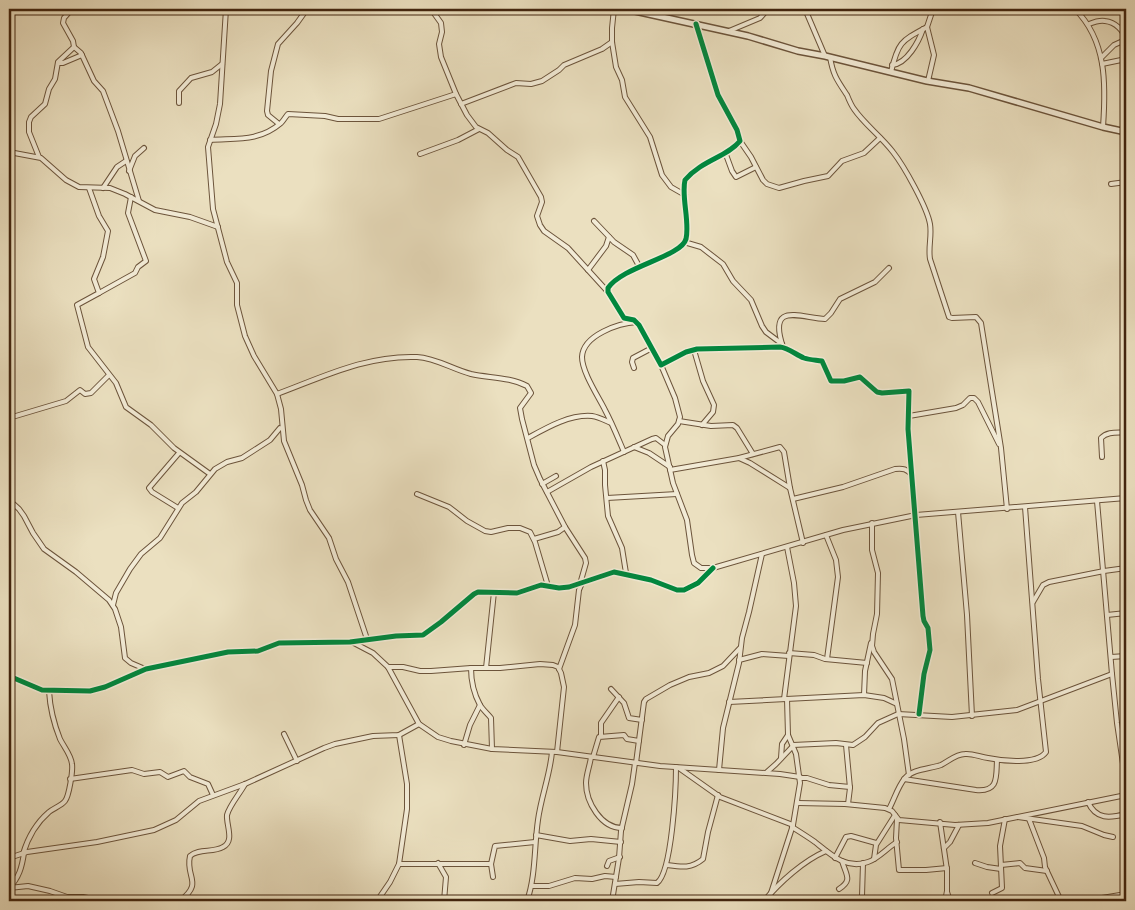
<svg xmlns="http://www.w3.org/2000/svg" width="1135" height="910" font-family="'IM FELL Double Pica',serif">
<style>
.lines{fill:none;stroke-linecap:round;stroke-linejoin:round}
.minor-casing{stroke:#6c543b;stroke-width:6}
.tertiary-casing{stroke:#6c543b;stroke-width:8}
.minor{stroke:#f2ebd6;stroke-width:4}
.tertiary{stroke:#f2ebd6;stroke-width:5}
.cycleway-casing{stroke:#f2ebd6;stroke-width:8}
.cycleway{stroke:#00873e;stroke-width:5}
</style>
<rect width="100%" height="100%" fill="#ebe0c0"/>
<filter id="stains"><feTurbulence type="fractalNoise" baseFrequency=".004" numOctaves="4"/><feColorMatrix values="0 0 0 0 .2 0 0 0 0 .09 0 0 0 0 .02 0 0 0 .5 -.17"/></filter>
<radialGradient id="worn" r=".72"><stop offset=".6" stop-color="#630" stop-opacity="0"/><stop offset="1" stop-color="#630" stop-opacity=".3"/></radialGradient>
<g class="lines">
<defs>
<g id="minor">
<path d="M226,9L220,104L216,124L208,147L213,209L227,262L237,283V305L245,336L254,356L277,394L281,409L284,441L302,485L306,500L310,510L329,538L336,559L348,582L367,639"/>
<path d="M431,9L441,23L442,32L439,44L441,57L456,94L467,115L476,127L488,133L507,150L518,157L541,197L542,202L537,216L540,225L544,231L568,248L608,292"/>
<path d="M614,9L612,28V42L616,67L622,80L625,97L650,137L662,175L671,187L685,195"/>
<path d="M805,9L825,56"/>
<path d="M1075,9C1107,41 1106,85 1103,127"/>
<path d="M9,16L10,9"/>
<path d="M696,24L718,95L737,130L740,141C727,157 702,160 685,180C681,196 690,222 686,239C681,257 623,266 608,288V292L624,318L634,320L639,325L661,365L686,352L697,349L780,347C789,348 796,355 804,358C810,360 816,360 822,361L831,381H844L860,377L877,392L882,393L909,391L908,429L923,616L924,621L928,628L930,650L924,674L919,714"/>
<path d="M1089,24C1094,22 1100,20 1105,21C1115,22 1125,31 1125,40L1114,45L1101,58"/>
<path d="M729,31L760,18L768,9"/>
<path d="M74,47L81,53L94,81L103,91L118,131L139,201"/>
<path d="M830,57C833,75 837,80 847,95C849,100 851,105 854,109C865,125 881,136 893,152C904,166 927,207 930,224C932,236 928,247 930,259L949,317L952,318L976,317L981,323L1001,448L1007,509"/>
<path d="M58,63H63L82,55"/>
<path d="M1102,64L1126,59"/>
<path d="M892,65C907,64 919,41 923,29"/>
<path d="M891,72C898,42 901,41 927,27"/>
<path d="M928,81L934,55L927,27L933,9"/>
<path d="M179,103V91L191,78L212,72L222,64"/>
<path d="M461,104L516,83L531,84L542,81L559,70L564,65L602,49L612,42"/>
<path d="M279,124L268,115L267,111L271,71L278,44L297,23L307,9"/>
<path d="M210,140C236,138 259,142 281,123C284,120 286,116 288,114L325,116L338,119H379L456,94"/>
<path d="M740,141L751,157L763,180L767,184L779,188L804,181L828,176L842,161L864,153L880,138"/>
<path d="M9,152L41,158L66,180L79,187L110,188L125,194L155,210L190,217L218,227"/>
<path d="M725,152L732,171L736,177L756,167"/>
<path d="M420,154L458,140L479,129"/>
<path d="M39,157L29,132V122L31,117L45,104L49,89L55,79L58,62L74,47L73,41L63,23L64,18L72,9"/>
<path d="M129,171L135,156L144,148"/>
<path d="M1111,184L1126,182"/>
<path d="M89,188L99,216L108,231L103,257L94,279L99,293L77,305L88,347L116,383L126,407L151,425L174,448L210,474"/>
<path d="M103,188L117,167L126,161"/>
<path d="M594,221L614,242L633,255L639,266"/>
<path d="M684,242L701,247L723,264L733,281L751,300L762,326L766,332L782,344"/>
<path d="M588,270L606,246L609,237"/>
<path d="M99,293L135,273L138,267L146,261L128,213L131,197"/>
<path d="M783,347C768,302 798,317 825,319L831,313L840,299L875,282L889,268"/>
<path d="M694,350L703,381L714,405L713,412L702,425"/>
<path d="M661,365L675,398L680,417L678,424L668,436L665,447L673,483L687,520L692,555L694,563L701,568H713L843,530L916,515L1126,498"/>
<path d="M634,368L632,362L633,358L652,348"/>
<path d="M277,394C323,377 366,355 417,357C436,358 452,369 471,374C489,378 510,377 527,386L531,393L520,408L522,419L534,465L540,479L565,527L585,558L586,563L580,584"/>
<path d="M909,416L956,408L963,405L970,398H974L978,402L999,444"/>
<path d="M9,418L66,401L80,390L85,394L91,393L109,375"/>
<path d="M679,421L711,426L733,425L737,428L753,454"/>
<path d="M528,438C546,428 570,414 592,416C599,417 604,420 611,423"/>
<path d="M634,447L649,453L670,467"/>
<path d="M624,452C618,438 612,423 605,410C598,396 582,372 582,357C583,335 619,323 637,322"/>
<path d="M1102,457L1101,438C1108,431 1118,433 1126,432"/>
<path d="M739,458L750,463L790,488"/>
<path d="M603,461L605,470V485L608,516L622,548L626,573"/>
<path d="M670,470L739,458L780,447L784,452L790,488L803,543"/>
<path d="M542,484L556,476"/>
<path d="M547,492L591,467L652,439L656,438L665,445"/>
<path d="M417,494L449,507L467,521L485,531L491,532L508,528H520L530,532L535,542L548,586"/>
<path d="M607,498L677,494"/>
<path d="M793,499L843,487L895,469C903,468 907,469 912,475"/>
<path d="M9,500L19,509L24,516L33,533L44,549L76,572L109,600L115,609L121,627L125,658L131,663L145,669"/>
<path d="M1097,501L1112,674L1117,723L1126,784"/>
<path d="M178,508L152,492L149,488L179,453"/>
<path d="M958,512L967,615L972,716"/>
<path d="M872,523V550L878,573L877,614L873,634L872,646L874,652L892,679L904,739L909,775"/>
<path d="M826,535L836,560L838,577L827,659"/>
<path d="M534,539L558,532L565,527"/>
<path d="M1033,602L1043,585L1049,582L1104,571L1126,568"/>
<path d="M113,605L116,593L130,569L141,554L160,538L182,503L196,492L215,469L227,462L242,458L270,440L280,428"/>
<path d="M1107,615L1126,613"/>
<path d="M352,642L373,653L388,667L419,724L438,737L451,741L492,749L557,752L660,766L780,774L800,777"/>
<path d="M789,653L814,655L825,659L867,663"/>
<path d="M1111,657L1126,656"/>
<path d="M739,660L762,654L789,656"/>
<path d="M388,667H403L420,671H431L471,668H500L540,664L553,665L558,667L561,673L564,687L557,752"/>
<path d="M471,668C471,680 474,694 480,705C483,710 488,714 491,718L492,749"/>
<path d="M486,668L494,592"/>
<path d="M559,669L575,625L579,590L582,583"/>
<path d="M9,676L42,690L90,691L105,687L146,669L228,652L258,651L279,643L350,642L396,636L423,635L441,622L474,594L478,592L517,593L541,585L559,588L569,587L614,572L651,580L677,590H684L698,583L713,568"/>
<path d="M611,689L624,703L629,718L642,720"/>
<path d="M864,695L865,671L871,643"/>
<path d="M784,699L796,606L794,583L787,547"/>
<path d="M729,702L864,695L884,698L897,704"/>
<path d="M284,734L297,761"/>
<path d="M601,736V723L619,697"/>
<path d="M464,745L470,725L480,705"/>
<path d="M793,745L836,743L853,745L865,737L878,723L898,714L952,717L1017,710L1112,674"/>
<path d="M846,745L850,788L848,804"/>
<path d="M591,757C590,765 586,775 586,783C586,802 601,828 622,828"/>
<path d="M593,757L599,737L624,735L627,739L639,741"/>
<path d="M781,758L782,744L788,735"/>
<path d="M636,763L644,702L646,699L670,685L689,677L709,673L723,666L740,648"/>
<path d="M679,768L720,797L793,825"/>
<path d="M719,770L723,728L739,663L742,638L749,612L762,554"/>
<path d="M767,772L776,764L793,746"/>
<path d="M800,778H807L829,785L850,787"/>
<path d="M70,779L132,770L144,774L160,772L168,777L184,771L190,777L208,784L213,795"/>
<path d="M904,779L976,790C999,792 996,777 997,760"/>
<path d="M1088,802C1096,820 1110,818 1126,814"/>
<path d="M798,803L845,804L885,808L892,811L899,820L955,825L988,823L1126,795"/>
<path d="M889,809C894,800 898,786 905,778C913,769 929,769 941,765C949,761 956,754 965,754C972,753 980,757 988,758C1002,761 1037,765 1046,752L1038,679L1025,507"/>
<path d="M1018,817L1082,826L1104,835L1113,837"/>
<path d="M897,819L896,838L899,870H926L947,868"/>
<path d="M1029,819L1044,858L1045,867L1061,901"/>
<path d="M940,822L947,870V892L950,901"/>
<path d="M792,827C800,832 808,837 815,842C830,854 846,870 868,862C878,859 887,848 897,842"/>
<path d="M536,835L570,841L591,839L621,842"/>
<path d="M944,848L950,842L959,825"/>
<path d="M23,854C28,837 35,824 49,812C54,808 61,806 65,801C69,796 73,771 72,764C71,755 64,747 60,739C54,724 50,708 49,691"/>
<path d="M9,858L27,852L97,842L154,830L176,820L199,801L245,784L324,748L335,744L373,736L399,735L419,724"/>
<path d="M835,858L846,837L851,836L876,843"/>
<path d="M874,859L876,845L895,815"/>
<path d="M438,863L446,877L444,901"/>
<path d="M863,863L862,896L866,901"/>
<path d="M975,863L987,867L1001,869"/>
<path d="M399,864H491"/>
<path d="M667,865C681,867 691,869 703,859L708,832L718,795"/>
<path d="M1001,865L1020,863L1025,868L1047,871"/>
<path d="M607,866L609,861L620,857"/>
<path d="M493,877L491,864L495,846L535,842"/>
<path d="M615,884L639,882L657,883C672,872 676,788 676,767"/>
<path d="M532,886H549L575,878L592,879L605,876L616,877"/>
<path d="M9,888L28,886L50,891L67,897H83L103,901"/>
<path d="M9,888C19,878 22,867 24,853"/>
<path d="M839,889C853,880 846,875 842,861"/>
<path d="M771,893L793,825L800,783L796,754L788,735L787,699"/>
<path d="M992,893L1002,888L1000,846L1005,819"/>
<path d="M180,901C204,882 185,878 190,856C199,848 213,853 223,847C235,841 226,825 227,815C229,806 241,792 245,784"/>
<path d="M377,901L390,882L399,864L407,809V784L399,735"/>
<path d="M527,901C536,875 534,847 538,820C541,797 550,775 552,752"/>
<path d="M612,901L619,858L621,831L632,784L635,763"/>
<path d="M764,901C780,882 803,861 826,851"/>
<path d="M945,901L947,891"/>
<path d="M1084,901L1126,894"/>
</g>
<path id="tertiary" d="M626,9L748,36L798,51L825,56L927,81L969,88L1103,127L1126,132"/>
</defs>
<use href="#minor" class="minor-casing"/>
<use href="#tertiary" class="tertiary-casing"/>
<use href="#minor" class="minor"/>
<use href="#tertiary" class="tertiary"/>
<defs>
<g id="cycleway">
<path d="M696,24L718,95L737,130L740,141C727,157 702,160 685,180C681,196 690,222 686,239C681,257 623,266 608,288V292L624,318L634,320L639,325L661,365L686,352L697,349L780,347C789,348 796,355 804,358C810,360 816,360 822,361L831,381H844L860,377L877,392L882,393L909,391L908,429L923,616L924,621L928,628L930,650L924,674L919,714"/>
<path d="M9,676L42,690L90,691L105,687L146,669L228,652L258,651L279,643L350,642L396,636L423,635L441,622L474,594L478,592L517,593L541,585L559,588L569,587L614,572L651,580L677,590H684L698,583L713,568"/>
</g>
</defs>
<use href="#cycleway" class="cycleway-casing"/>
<use href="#cycleway" class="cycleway"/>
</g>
<rect width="1135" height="910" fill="none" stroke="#ebe0c0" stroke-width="30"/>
<rect x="10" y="10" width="1115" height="890" fill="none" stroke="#42250f" stroke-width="2.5"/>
<rect x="15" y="15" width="1105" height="880" fill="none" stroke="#42250f"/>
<rect width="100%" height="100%" filter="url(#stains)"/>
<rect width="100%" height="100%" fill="url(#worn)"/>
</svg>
